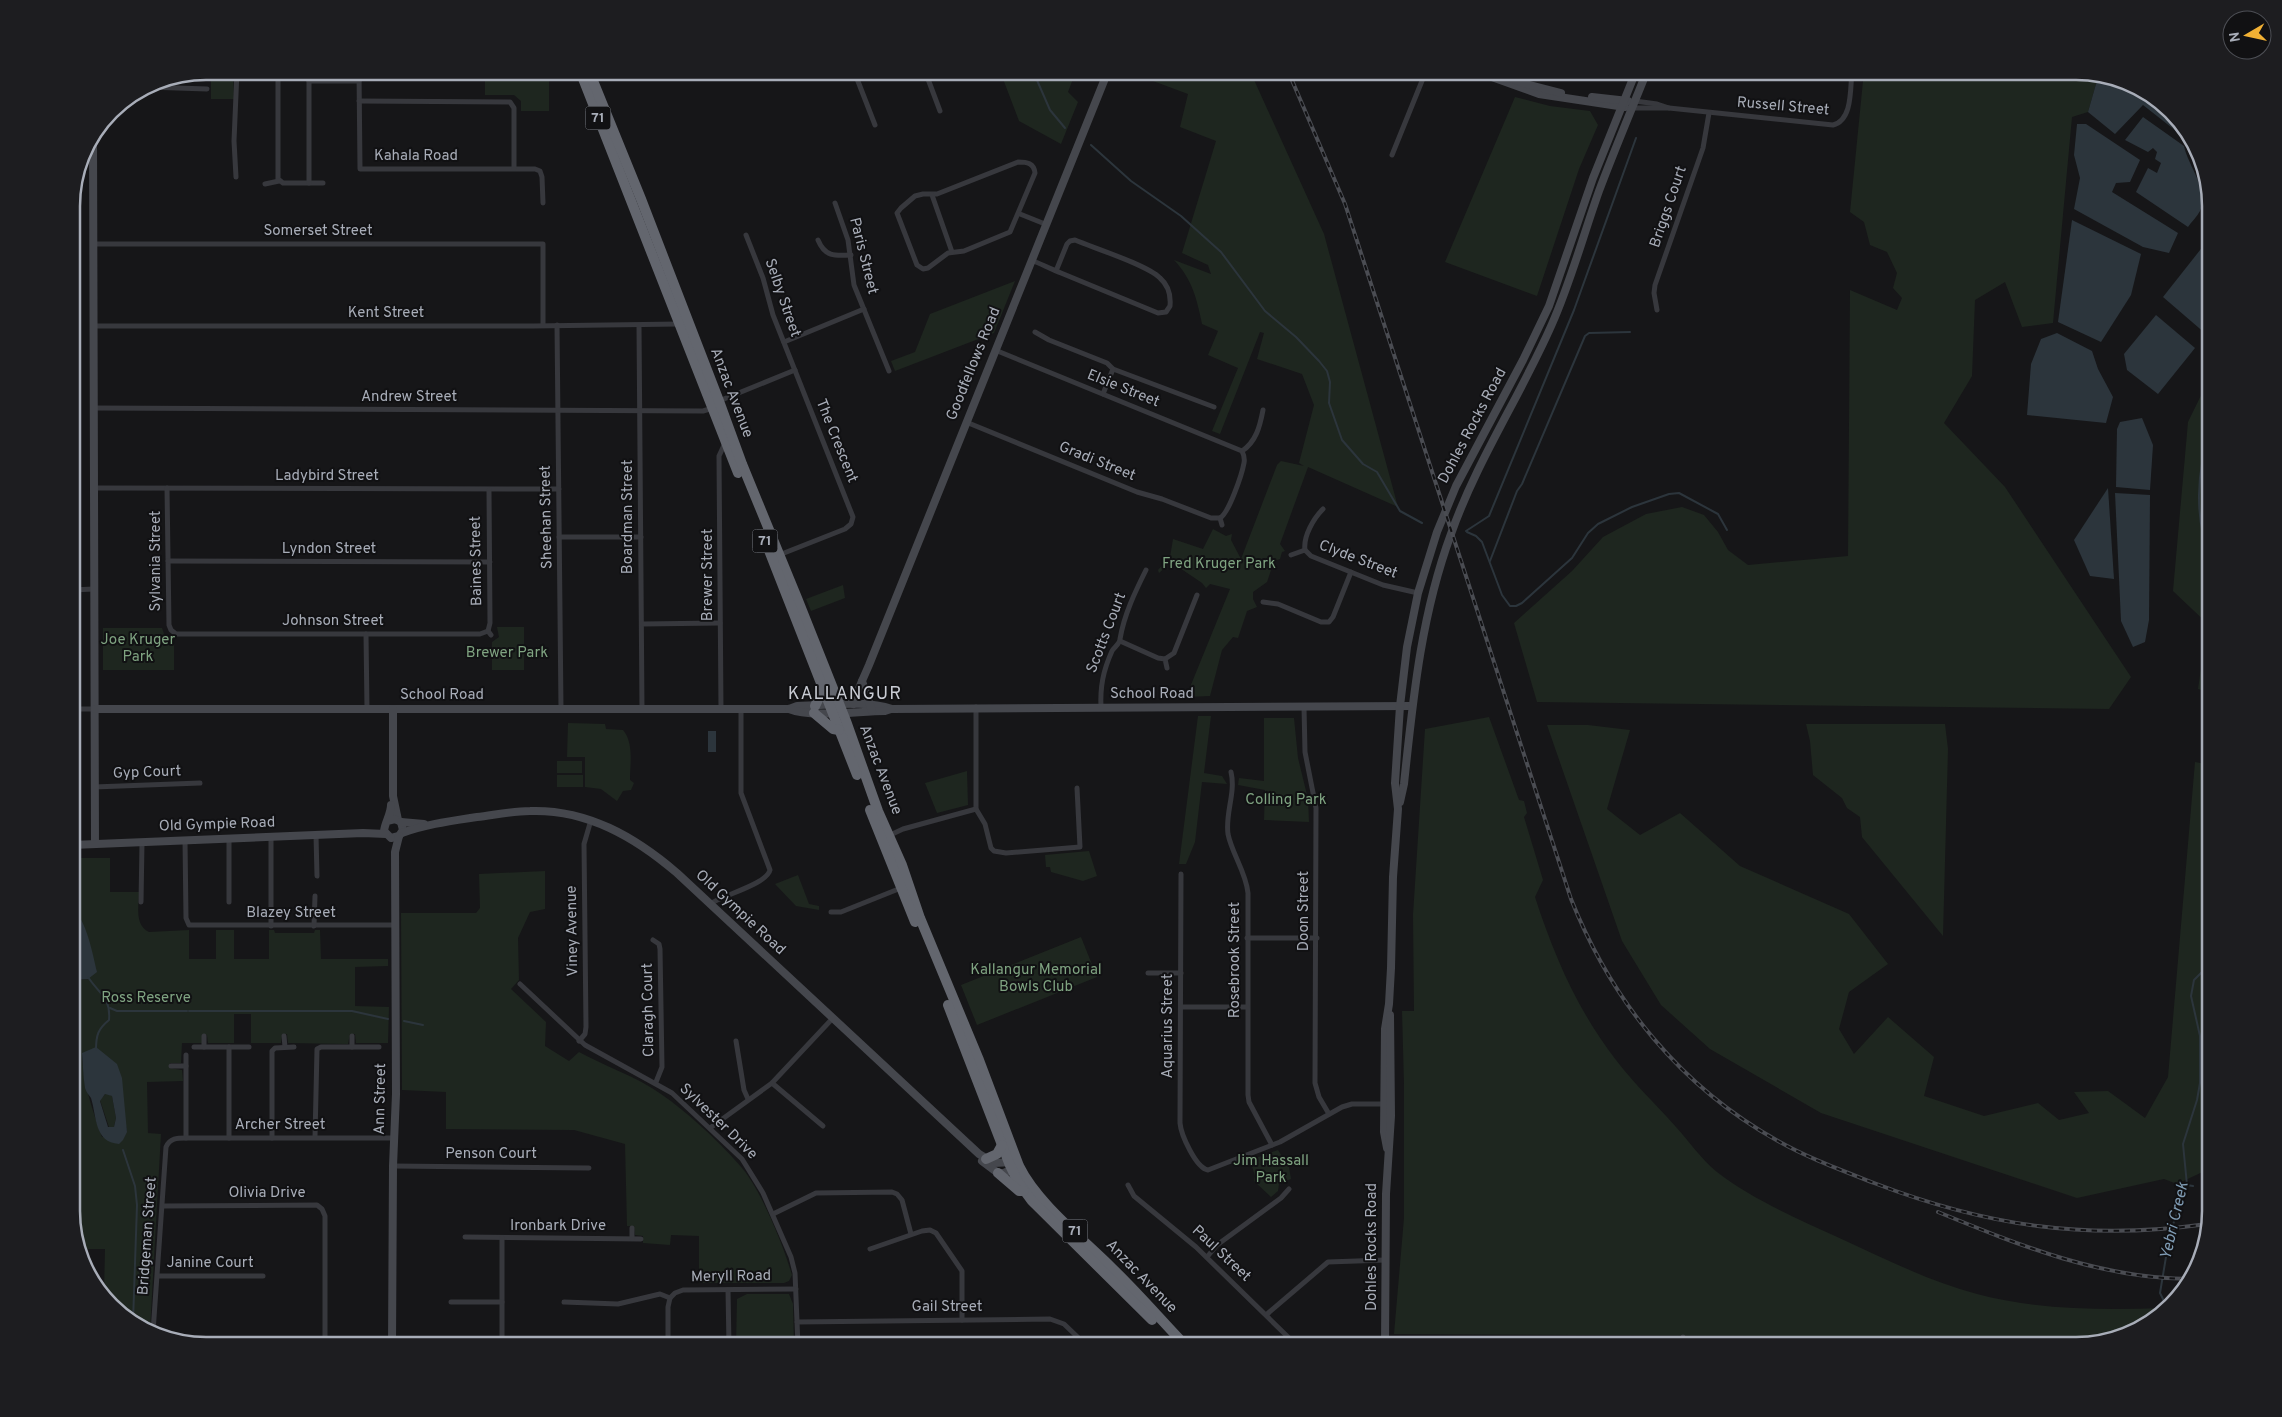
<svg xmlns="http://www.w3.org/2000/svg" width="2282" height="1417" font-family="Overpass,sans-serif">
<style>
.green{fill:#1e261f;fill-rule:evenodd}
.water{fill:#2c353c;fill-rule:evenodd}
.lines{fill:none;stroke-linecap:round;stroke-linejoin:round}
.stream{stroke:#2c353c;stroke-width:2}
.street{stroke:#37383d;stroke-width:5}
.secondary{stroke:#45474d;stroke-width:8}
.highway{stroke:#63666e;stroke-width:10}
.rail-casing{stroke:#4a4c52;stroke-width:4}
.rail{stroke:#111113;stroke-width:2;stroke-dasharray:5.5;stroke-linecap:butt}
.labels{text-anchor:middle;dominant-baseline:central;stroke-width:4;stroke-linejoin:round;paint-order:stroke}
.shield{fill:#111113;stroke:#7b7e86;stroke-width:1}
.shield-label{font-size:14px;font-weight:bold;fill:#a8adb8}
.street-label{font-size:15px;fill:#a8adb8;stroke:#111113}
.park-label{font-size:15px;fill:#7fa381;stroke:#111113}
.water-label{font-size:16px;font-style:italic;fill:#7f9bb3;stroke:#111113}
.quarter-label{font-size:18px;letter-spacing:1px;fill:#c9ccd4;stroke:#111113}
.rim{fill:none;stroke:#a8adb8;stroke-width:2.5}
</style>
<rect width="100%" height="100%" fill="#161618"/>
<g class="green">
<path d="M206,71H233L234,99H211V78L190,79V74Z"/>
<path d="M485,71H549V111H521V101L514,95H485Z"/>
<path d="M1000,71H1076L1068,92L1078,102L1061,144L1019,121Z"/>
<path d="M1126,71H1250L1324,234L1398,507L1308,467L1280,544L1285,551L1282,552L1280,559L1274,561L1267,582L1253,592V599L1257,607L1247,611L1238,638L1233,637L1222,650L1210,696L1186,697L1230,589L1210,584L1206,588L1202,583L1171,562L1159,573L1158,570L1170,557L1173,539L1203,549L1213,529L1226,536L1232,534L1231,540L1241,559L1277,465L1281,461L1304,466L1299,463L1314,405L1302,374L1257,359L1264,333L1260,332L1220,434L1212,431L1238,368L1208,355L1218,331L1202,324C1197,299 1192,279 1174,260L1211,274L1208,265L1182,253L1216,141L1180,127L1188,94Z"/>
<path d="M1864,71H2076L2098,77L2088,112L2072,117L2053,323L2022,327L2005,282L1975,300L1972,376L1944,423L2005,487L2131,677L2109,709L1537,702L1514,623L1572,571L1603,537L1646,514L1682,507L1704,515L1718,532L1728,550L1748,565L1848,556L1850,290L1897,310L1902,298L1893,288L1897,273L1887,252L1870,245L1864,222L1850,212Z"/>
<path d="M1515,97L1550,106L1590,111L1598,125L1579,169L1537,296L1445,262Z"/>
<path d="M1015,281L994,333L895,371L891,361L915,352L930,314Z"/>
<path d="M2211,375V483L2207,490L2211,502V693L2198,689L2204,648L2210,626L2173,591L2188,422Z"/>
<path d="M843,585L845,598L811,611L806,599Z"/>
<path d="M497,627H524V670H492V642L499,637Z"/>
<path d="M103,628H162L164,634L174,640V670H103Z"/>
<path d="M1198,716H1211L1204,773L1222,776L1227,784L1202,782L1195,842L1186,864H1179Z"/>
<path d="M1489,717L1519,800L1524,801L1527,813L1524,817L1543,880L1535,897C1554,956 1578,1011 1616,1060C1634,1084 1656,1104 1676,1127C1690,1142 1700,1158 1717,1172C1752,1199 1794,1217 1835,1236C1881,1257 1928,1281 1977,1294C2037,1310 2103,1310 2164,1308L2144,1328L2077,1346H1789V1336L1394,1334L1404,1218V1084L1402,1011H1414L1413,915L1425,729Z"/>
<path d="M1264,718H1294L1298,758L1308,799L1309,822L1264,820L1265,790L1238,785L1239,778L1264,781Z"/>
<path d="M568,723L605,724L606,729L623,730C634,743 630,764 630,780L634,783L631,790L623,791L617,801L601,789L585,787V757H567Z"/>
<path d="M1806,724H1945L1948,749L1943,936L1862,837L1860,817L1847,808L1842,798L1813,775L1810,741Z"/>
<path d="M1547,725H1588L1630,730L1607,809L1640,835L1680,813L1740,866L1849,914L1888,964L1849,992L1839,1029L1854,1054L1888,1017L1934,1057L1924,1096L1984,1116L2038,1103L2059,1120L2089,1113L2074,1092L2108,1091L2145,1118L2168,1077L2195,762L2211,765V1168L2177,1184L2164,1179L2077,1198L1821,1113L1710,1049L1661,1005L1622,941Z"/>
<rect x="557" y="761" width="25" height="12"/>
<path d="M967,771L968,805L937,813L925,783Z"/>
<rect x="557" y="775" width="26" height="12"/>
<path d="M1089,851L1097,876L1083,881L1051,872L1050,867H1046L1045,855Z"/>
<path d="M72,858H110V892H139C139,905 134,925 149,932L189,930V959H216V930H234V959H269V930H274L275,933H314L315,930H320L321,959H388V966L355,967V1006L389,1007L388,1043H356L355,1034H350L348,1044L288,1043L287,1034H282L281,1043H251V1014H234V1043H208L207,1035L202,1034V1043H182L181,1063H170V1068L182,1070L183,1081L147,1082L148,1133L161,1134L150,1331L138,1328L104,1293L105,1249H80L75,1232V1225L79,1217V1189L81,1188L72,1102V980L88,979L79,914L72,907ZM82,1053L123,1108L127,1132L102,1137C92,1109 83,1083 82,1053Z"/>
<path d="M545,871V909L530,912L518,938L519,980L511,989L546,1022L545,1046L569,1061L579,1052C606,1067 636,1076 661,1094C686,1111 723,1145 742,1168C761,1190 784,1247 792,1275L789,1281L784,1283H699V1236L671,1235L670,1245L643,1243V1236L635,1235L634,1226H627L625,1144L574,1130L446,1129V1092L402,1090L401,913H476L480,908L479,874Z"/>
<path d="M798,875L809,904L819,906V910L796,906L775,884Z"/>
<path d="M1081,937L1097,977L977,1025L961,985Z"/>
<path d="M106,1093L112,1096L116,1118L114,1127H109L100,1100Z"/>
<path d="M1278,1150L1289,1167L1291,1179L1279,1184L1278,1191L1271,1197L1254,1181L1255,1176L1250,1160Z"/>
<path d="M747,1294H789L793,1304L794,1346H736L737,1299Z"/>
</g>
<g class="water">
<path d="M2098,77L2144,89L2192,137L2190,142L2143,105L2115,134L2088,112Z"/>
<path d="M2143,117L2184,146C2188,166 2210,191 2200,211C2197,217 2191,222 2188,227L2136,192L2148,168L2157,173L2161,163L2155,159L2157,152L2153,148L2148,152L2125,140Z"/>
<path d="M2077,124H2086L2140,160L2130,182L2116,183L2112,192L2178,233L2169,253L2143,247L2074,209L2080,178L2074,155Z"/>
<path d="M2072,220L2141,254L2131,295L2101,342L2058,322Z"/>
<path d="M2208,240L2210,242L2211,333L2206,334L2163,297Z"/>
<path d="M2156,315L2195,348L2158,394L2127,370L2124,354Z"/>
<path d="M2057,333L2092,351L2098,369L2113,397L2106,423L2027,415L2031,364L2041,339Z"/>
<path d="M2142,418L2153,445L2150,490L2116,487L2117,429L2120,422Z"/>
<path d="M2108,488L2114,579L2090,576L2074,540Z"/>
<path d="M2115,493L2150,495L2149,620L2145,642L2133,647L2121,621Z"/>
<rect x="708" y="731" width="8" height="21"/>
<path d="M72,907C87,922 92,951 97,972L88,979L72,980Z"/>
<path d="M96,1047L117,1064L122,1078L127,1132L123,1140L119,1144C94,1142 97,1117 91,1098C89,1095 86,1092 85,1088C83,1076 83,1064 82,1053ZM105,1094L112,1096L116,1118L114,1127H108L100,1101Z"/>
</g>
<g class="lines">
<g class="stream">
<path d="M1033,71L1050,110L1065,128"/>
<path d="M1091,145L1131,181L1181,216L1221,252L1265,311L1296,337L1319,361L1327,371L1330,382L1329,403L1342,440L1363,464L1377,472L1400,511L1422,523"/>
<path d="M2211,430C2196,471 2194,519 2211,560"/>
<path d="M1466,531L1489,516L1574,310L1636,138"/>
<path d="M1467,532L1476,536L1482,542L1502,595L1510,606H1516L1522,603L1572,558L1588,533L1598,524L1632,507L1669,494L1679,493L1718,514L1727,530"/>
<path d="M1490,561L1517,491L1522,484L1585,336L1589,333L1630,332"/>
<path d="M2211,786V801"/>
<path d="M88,977C99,994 111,997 109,1020C98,1029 96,1035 96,1050"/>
<path d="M110,1008L117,1011H187"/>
<path d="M189,1011H352L388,1019"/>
<path d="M404,1021L423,1025"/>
<path d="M123,1150L135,1186L137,1205L133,1322"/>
<path d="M2187,1185L2193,1186"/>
<path d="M2206,1185L2211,1182"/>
<path d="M2166,1305L2160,1293L2170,1233L2187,1185L2183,1144L2197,1100L2200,1083V1036L2191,996L2194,980L2204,970L2211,967"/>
</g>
<g class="street">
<path d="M278,71V179L283,183H323"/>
<path d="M359,71L360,169H535L540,171L542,177L543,203"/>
<path d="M854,71L875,125"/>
<path d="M925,71L940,111"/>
<path d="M309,81V71"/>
<path d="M147,87L207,89"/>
<path d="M359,101L510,102L514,108V168"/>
<path d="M1635,101L1657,104L1669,108"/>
<path d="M1632,108H1669L1833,125C1853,120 1850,88 1852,71"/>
<path d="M1392,155L1426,71"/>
<path d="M1018,162C1027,162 1034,163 1035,173L1010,232L964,251L948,253L928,268L923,269L917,265L897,213L901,208L915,196L923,194H937Z"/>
<path d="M236,177L234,141L237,71"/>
<path d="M309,183V81H359"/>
<path d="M265,184L279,181"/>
<path d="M932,195L952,252"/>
<path d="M835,203L848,240L854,285L889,371"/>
<path d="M1020,214L1045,224"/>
<path d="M746,235L763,278L773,315L853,517L851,524L845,529L779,555"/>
<path d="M818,240C825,257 835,256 851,255"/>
<path d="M93,244H543V325"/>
<path d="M1031,260C1041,264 1051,269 1061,273L1158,313L1166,312L1170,306C1171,295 1168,285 1160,278C1147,265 1094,248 1075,240L1070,241L1067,244L1056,271"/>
<path d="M1657,310L1654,293L1655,285L1703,148L1709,113"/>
<path d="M557,325L561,708"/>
<path d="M639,325L642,709"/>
<path d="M94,326H533L679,324"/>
<path d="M1035,332L1049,340L1107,363L1113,369L1214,407"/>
<path d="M784,342L864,309"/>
<path d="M995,350L1242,451"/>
<path d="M1103,394L1113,369"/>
<path d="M719,401L795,370"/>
<path d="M94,408L703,411L713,408"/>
<path d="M966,422L1137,492L1162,499L1211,518H1220"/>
<path d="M1242,451C1256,442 1260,426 1263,410"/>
<path d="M94,488L559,489"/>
<path d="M167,488L169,625L171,630L176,634H480L488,631L491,635"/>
<path d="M1222,525L1220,518C1229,513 1242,474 1244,463C1245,458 1244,455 1242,451"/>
<path d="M559,537H641"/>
<path d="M1305,550C1303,536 1314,518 1323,509"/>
<path d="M1291,555L1305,550L1311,556L1383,585L1418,593"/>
<path d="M168,561L490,562"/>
<path d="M72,590L94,589"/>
<path d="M1263,602L1278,604L1321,622H1329L1333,617L1351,572"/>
<path d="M642,624L720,623"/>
<path d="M488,631L490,623L489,490"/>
<path d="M366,634L367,709"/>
<path d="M1120,641L1158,658L1165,659L1167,668"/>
<path d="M1165,659L1174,653L1197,595"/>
<path d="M976,707V809L985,824L991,848L994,851L1006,853L1080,847L1077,788"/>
<path d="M1304,707L1305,752L1316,808L1315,1083L1319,1097L1329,1114"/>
<path d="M1101,708C1100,687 1103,671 1112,651C1114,647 1120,644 1120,639C1124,615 1135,592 1146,570"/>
<path d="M72,709H95"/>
<path d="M721,709L719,456L725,443"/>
<path d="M1231,772C1236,793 1225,813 1228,834C1232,854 1246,872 1248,893V1095L1249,1102L1272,1145"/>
<path d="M94,787L200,783"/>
<path d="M316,835L317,876"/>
<path d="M888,836L903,829L976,809"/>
<path d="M271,837V926"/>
<path d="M185,840L186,918L189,925H395"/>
<path d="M1181,874L1180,1123C1181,1135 1196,1168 1208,1170L1280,1142L1342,1107L1352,1104H1385"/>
<path d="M141,902L142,843"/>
<path d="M229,902V838"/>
<path d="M710,904C723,895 767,884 770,870L741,793V709"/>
<path d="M831,912H841L901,888"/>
<path d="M314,926L315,896"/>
<path d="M1247,938H1317"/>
<path d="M653,940L659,944L660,949L662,1067L656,1082"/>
<path d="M1148,973H1181"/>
<path d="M520,984L585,1045L672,1093L742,1159L763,1193L791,1257L795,1273L798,1346"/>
<path d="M1181,1007H1247"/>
<path d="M204,1036V1047"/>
<path d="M284,1036L285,1047"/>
<path d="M352,1036V1047"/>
<path d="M579,1041L585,1034L586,1027L584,844L591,820"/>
<path d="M736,1041L744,1090L748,1099"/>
<path d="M194,1047H249"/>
<path d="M171,1066H186"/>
<path d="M772,1083L823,1126"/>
<path d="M710,1128L772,1083L832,1019"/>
<path d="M315,1137L317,1049L321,1047H379"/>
<path d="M186,1138V1055"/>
<path d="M229,1138V1047"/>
<path d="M272,1138V1051L275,1048L294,1047"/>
<path d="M393,1166L589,1168"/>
<path d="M1128,1185L1134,1196L1196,1247L1288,1337L1294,1346"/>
<path d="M163,1206L317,1205L322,1209L325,1216V1346"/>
<path d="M773,1214L816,1193L892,1192L897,1194L902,1200L911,1234"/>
<path d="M465,1237L641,1239"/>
<path d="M502,1238V1346"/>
<path d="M632,1238V1228"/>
<path d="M870,1249L922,1231L930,1230L936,1233L962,1271V1320"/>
<path d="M1207,1257L1217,1245L1281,1198L1289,1189"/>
<path d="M158,1276H263"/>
<path d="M728,1290L729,1346"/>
<path d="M670,1298L675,1293L683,1290L796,1289"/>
<path d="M451,1302H502"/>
<path d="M564,1302L618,1304L660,1294L670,1298"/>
<path d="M1266,1315L1328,1262L1385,1260"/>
<path d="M797,1322L1050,1319L1064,1324L1087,1346"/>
<path d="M153,1332L166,1147C170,1138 177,1138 186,1138H394"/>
<path d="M1683,1337V1346"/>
<path d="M668,1346V1307L670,1298"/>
</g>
<g class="secondary">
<path d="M1475,71L1539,94L1625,107"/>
<path d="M1492,71L1526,84L1561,93"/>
<path d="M1592,97L1628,101"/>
<path d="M93,135L95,844"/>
<path d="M853,704L862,681"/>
<path d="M95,709H789L797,706C827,706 863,699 892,709L1412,706"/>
<path d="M393,709V796L398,820"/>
<path d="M789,709C811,718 859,711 885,711L891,709"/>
<path d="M872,711L862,681L869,665L1108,71"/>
<path d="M1400,802L1404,784C1413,699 1421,615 1451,534C1477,460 1521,395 1552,324C1571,281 1583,236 1599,191C1614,151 1631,111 1647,71"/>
<path d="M387,821L395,819L401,822L403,830L399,836L391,838L384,831C385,822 391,814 391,805"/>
<path d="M401,822L424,824"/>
<path d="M402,833C427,824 451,821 477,817C494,815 512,811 530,811C587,809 635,837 677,873L979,1154L994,1163L1013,1162"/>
<path d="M72,845L363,833L386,834"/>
<path d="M1387,1148L1384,1132L1385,1029L1389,1004L1391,968L1393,877L1398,809L1395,783L1400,706L1407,647L1418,593L1437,532L1456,486L1523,360L1549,306L1593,178L1636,71"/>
<path d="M982,1161L998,1173H1004L1017,1167"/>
<path d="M392,1346L393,1166L396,1094L395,852L399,836"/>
<path d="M1385,1346L1386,1194L1391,1116L1390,1015"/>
</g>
<g class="highway">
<path d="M580,71L738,473"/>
<path d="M589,71L641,199L719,401L742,464L797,598L846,721L878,811L902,865L920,918L979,1060L1019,1166C1037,1203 1083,1239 1112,1268C1138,1293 1161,1320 1186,1346"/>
<path d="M763,535L857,775"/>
<path d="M815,706L823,689"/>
<path d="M814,713L833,729L839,730"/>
<path d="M870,810L915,922"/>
<path d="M948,1005L1009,1163L1018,1182L1032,1201L1152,1320"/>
<path d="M986,1159L997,1154L1002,1145"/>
<path d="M998,1173L1019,1191H1024"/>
</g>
<defs>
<g id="rail">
<path d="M1288,71L1345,204L1571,899C1612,1002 1681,1087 1778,1141C1808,1158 1841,1170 1874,1183C1986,1226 2087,1241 2207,1224"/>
<path d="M1938,1212C2021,1246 2102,1279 2192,1279"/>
</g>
</defs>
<use href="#rail" class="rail-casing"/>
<use href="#rail" class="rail"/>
</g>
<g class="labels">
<g class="shield">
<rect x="585.5" y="106.5" width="25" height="23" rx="4"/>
<rect x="752.5" y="529.5" width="25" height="23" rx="4"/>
<rect x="1062.5" y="1219.5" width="25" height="23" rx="4"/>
</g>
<g class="shield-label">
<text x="598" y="118">71</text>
<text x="765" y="541">71</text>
<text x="1075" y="1231">71</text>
</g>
<g class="street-label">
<text transform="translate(1783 107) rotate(5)">Russell Street</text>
<text x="416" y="156">Kahala Road</text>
<text transform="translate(1669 207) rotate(-71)">Briggs Court</text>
<text x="318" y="231">Somerset Street</text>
<text transform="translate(863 256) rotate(76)">Paris Street</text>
<text transform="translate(782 298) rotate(71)">Selby Street</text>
<text x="386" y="313">Kent Street</text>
<text transform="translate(974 364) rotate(-68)">Goodfellows Road</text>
<text transform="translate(1123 389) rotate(22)">Elsie Street</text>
<text transform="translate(731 393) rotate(69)">Anzac Avenue</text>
<text x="409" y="397">Andrew Street</text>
<text transform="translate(1473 426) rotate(-62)">Dohles Rocks Road</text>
<text transform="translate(836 441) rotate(68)">The Crescent</text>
<text transform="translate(1097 462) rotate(22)">Gradi Street</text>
<text x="327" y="476">Ladybird Street</text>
<text transform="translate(547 517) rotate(-91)">Sheehan Street</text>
<text transform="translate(628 517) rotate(-90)">Boardman Street</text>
<text x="329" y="549">Lyndon Street</text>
<text transform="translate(1358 560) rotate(21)">Clyde Street</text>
<text transform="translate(156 561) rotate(-90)">Sylvania Street</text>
<text transform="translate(477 561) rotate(-91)">Baines Street</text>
<text transform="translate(708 575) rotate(-90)">Brewer Street</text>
<text x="333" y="621">Johnson Street</text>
<text transform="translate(1107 633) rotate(-69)">Scotts Court</text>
<text x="1152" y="694">School Road</text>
<text x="442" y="695">School Road</text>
<text transform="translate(880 770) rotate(69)">Anzac Avenue</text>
<text transform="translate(147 773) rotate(-2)">Gyp Court</text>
<text transform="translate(217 825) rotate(-2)">Old Gympie Road</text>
<text transform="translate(1304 911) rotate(-90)">Doon Street</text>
<text x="291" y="913">Blazey Street</text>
<text transform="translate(740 913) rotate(43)">Old Gympie Road</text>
<text transform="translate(573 931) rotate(-91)">Viney Avenue</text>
<text transform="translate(1235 960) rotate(-90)">Rosebrook Street</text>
<text transform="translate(649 1010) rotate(-91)">Claragh Court</text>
<text transform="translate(1168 1026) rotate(-90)">Aquarius Street</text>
<text transform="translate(381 1099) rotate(-89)">Ann Street</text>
<text transform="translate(718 1122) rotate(44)">Sylvester Drive</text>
<text x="280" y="1125">Archer Street</text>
<text x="491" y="1154">Penson Court</text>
<text x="267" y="1193">Olivia Drive</text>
<text x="558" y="1226">Ironbark Drive</text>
<text transform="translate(148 1236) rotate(-86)">Bridgeman Street</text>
<text transform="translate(1372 1247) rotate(-90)">Dohles Rocks Road</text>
<text transform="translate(1221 1254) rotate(43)">Paul Street</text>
<text x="210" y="1263">Janine Court</text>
<text transform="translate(731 1277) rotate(-1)">Meryll Road</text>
<text transform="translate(1141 1277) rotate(46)">Anzac Avenue</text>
<text x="947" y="1307">Gail Street</text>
</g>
<g class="park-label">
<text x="1219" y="564">Fred Kruger Park</text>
<text x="138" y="640">Joe Kruger<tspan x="138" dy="17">Park</tspan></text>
<text x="507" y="653">Brewer Park</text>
<text x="1286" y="800">Colling Park</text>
<text x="1036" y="970">Kallangur Memorial<tspan x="1036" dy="17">Bowls Club</tspan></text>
<text x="146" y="998">Ross Reserve</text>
<text x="1271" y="1161">Jim Hassall<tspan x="1271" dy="17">Park</tspan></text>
</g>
<g class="water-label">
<text transform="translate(2175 1221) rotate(-77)">Yebri Creek</text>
</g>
<g class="quarter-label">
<text x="845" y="694">KALLANGUR</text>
</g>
</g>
<path d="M0 0H2282V1417H0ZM206 80H2076A126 126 0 0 1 2202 206V1211A126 126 0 0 1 2076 1337H206A126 126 0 0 1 80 1211V206A126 126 0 0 1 206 80Z" fill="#1d1d20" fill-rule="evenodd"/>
<path class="rim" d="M206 80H2076A126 126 0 0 1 2202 206V1211A126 126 0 0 1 2076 1337H206A126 126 0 0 1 80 1211V206A126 126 0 0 1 206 80Z"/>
<g transform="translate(2247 35) rotate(261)"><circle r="24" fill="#111113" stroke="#4d4f55"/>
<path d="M0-4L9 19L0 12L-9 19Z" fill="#f2b134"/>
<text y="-8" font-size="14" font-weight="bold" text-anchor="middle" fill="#a8adb8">N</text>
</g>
</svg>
